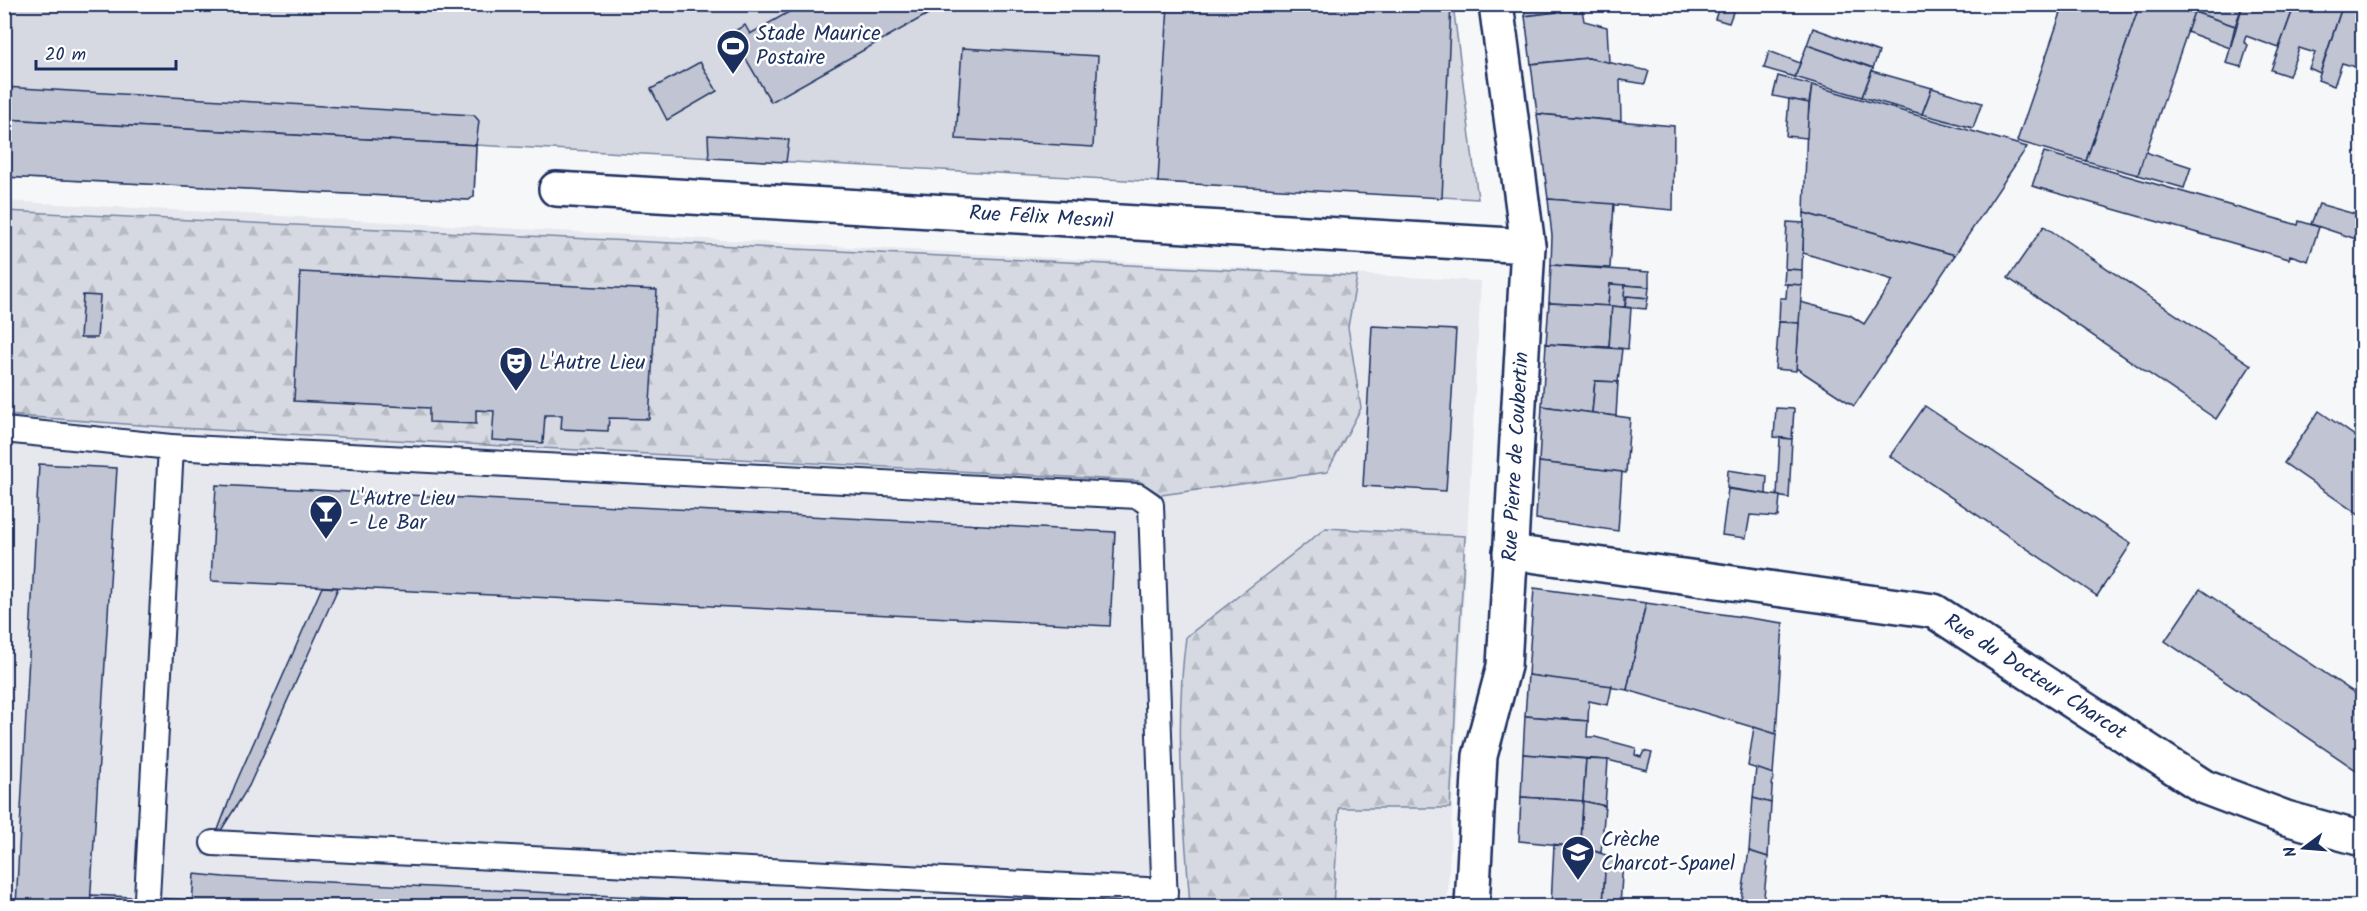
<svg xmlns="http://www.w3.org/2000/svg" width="2367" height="911" font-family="Kalam,sans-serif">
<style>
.built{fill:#e6e8ee}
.forest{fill:url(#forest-firs);stroke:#7884a0;stroke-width:1.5}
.pitch{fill:#d6d9e2;stroke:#7884a0;stroke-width:1.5}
.building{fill:#c0c4d3;stroke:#1b2f5e;stroke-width:1.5}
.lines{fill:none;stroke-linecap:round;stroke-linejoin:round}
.lane-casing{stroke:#1b2f5e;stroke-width:28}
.street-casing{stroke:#1b2f5e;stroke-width:38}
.lane{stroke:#fff;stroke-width:24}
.street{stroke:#fff;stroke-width:33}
.labels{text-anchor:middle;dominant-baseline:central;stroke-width:5;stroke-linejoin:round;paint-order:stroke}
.poi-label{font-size:21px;fill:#1b2f5e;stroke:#fff;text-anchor:start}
.street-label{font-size:21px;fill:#1b2f5e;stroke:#fff}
</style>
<defs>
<pattern id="forest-firs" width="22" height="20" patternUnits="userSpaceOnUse" patternTransform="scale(1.5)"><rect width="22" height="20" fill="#d6d9e2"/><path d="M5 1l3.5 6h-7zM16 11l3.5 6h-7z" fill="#b7bbc4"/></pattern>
</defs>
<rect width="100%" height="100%" fill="#f6f7f9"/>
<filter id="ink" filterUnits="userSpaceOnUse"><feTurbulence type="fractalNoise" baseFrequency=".0167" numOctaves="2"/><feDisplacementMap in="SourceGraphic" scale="12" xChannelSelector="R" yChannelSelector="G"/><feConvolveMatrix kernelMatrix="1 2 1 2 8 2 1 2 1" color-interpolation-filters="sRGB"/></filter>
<g filter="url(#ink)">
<path class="built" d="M4,201L1481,281L1447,906H5Z"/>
<g class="forest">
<path d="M5,211L1357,276L1348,327L1361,408L1327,472L1161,495L1139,481L179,428L5,415Z"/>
<path d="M1326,528L1465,536L1450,808H1339L1333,906H1190C1184,817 1174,726 1186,637Z"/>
</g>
<path class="pitch" d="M4,5H1453L1478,199L476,145L474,196L469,200L5,177Z"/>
<g class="building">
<path d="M803,4H946L771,102L731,33L745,25L750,34Z"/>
<path d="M1168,4H1451L1442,198L1158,182Z"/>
<path d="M1524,4H1582V9L1525,16Z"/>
<path d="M1720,4H1736L1729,23L1715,19Z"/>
<path d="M2064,4H2140L2086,161L2017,141Z"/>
<path d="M2140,4H2197L2138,175L2086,161Z"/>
<path d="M2197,4H2243L2235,26L2194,12Z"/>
<path d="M2243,4H2295L2279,48L2246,36L2244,42L2248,45L2241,67L2226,63Z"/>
<path d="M2295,4H2343L2320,73L2309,68L2315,53L2299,48L2289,76L2271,70Z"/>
<path d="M2343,4H2362V69L2342,63L2334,86L2318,80Z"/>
<path d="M1582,9L1584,21L1607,27L1609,63L1588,58L1531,64L1525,16Z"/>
<path d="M2194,12L2235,26L2230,48L2187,32Z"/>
<path d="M1813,28L1879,52L1873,68L1807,45Z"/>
<path d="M1807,45L1873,68L1862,97L1795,77Z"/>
<path d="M962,48L1098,56L1093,147L956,139Z"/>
<path d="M1769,51L1800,63L1795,77L1764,68Z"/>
<path d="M1588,58L1649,71L1645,84L1620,80L1621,121L1537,114L1531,64Z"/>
<path d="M700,62L717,91L667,120L651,89Z"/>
<path d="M1872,71L1932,88L1922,114L1862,97Z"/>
<path d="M1778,76L1812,85L1809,103L1773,96Z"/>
<path d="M1812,85L2027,147L1955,255L1804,213L1807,123Z"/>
<path d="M4,87L474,115L479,121L476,145L4,119Z"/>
<path d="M1932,88L1982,103L1973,128L1922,114Z"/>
<path d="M1789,99L1809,103L1807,138L1786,136Z"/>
<path d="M1537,114L1674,126L1673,210L1548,199Z"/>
<path d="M4,119L476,145L474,196L469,200L4,177Z"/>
<path d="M708,135L789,140L786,162L709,158Z"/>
<path d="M2044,152L2298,225L2299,221L2319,227L2308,261L2290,255L2289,259L2032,186Z"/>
<path d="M2145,152L2191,167L2184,188L2138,175Z"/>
<path d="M1548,199L1614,204L1610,268L1551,265L1552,236Z"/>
<path d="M2319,204L2362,216L2356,239L2311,224Z"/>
<path d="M1804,213L1955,255L1854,406L1796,368L1800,302L1850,315L1864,324L1893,280L1803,253Z"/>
<path d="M2362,215V241L2356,239Z"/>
<path d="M1787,222L1804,223L1802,270L1785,269Z"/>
<path d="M2044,226L2251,365L2216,419L2008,278Z"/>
<path d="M1551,265L1649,272V287L1610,284L1608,306L1549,303Z"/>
<path d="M1785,269L1802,270V285L1784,284Z"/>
<path d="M300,272L657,290L649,419L609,418L608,431L561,429L562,415H545L543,443L492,440L494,411L476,410V424L429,422V408L294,401Z"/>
<path d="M1610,284L1625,285V307L1608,306Z"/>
<path d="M1787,284L1802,285L1799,323L1779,322L1780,298H1786Z"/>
<path d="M1625,285L1649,287L1648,298L1624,296Z"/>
<path d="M83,295L100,296L97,338H80Z"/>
<path d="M1627,296L1648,298L1646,309L1625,307Z"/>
<path d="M1549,303L1612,306L1609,347L1546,344Z"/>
<path d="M1612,306L1631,308L1628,349L1609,347Z"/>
<path d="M1779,322L1799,323L1796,371L1775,369Z"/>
<path d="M1372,326L1456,330L1446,491L1363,486Z"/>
<path d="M1546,344L1622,349L1618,382L1595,381L1592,413L1542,406Z"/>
<path d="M1595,381L1618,382L1616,416L1592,413Z"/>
<path d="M1542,406L1630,418L1626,473L1539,462Z"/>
<path d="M1925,406L2131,544L2097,596L1890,456Z"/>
<path d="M1776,408L1794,409L1792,439L1774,437Z"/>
<path d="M2319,411L2362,441V517L2284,463Z"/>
<path d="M1780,438L1792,439L1789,498L1777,496Z"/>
<path d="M1539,462L1622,472L1618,531L1536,519Z"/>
<path d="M39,464L117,468L90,906H16Z"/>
<path d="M1728,470L1767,476L1766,494L1727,488Z"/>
<path d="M216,485L1115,532L1110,626L211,581Z"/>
<path d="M1728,489L1780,496L1778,517L1750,515L1746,538L1722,535Z"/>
<path d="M322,587L338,588L249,786L213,843L235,785Z"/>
<path d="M1534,588L1646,603L1627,690L1528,675Z"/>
<path d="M2200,589L2362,698V774L2165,641Z"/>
<path d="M1646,603L1783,623L1776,734L1627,690Z"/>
<path d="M1528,675L1612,686L1608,705L1589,701L1588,721L1525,716Z"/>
<path d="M1525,716L1588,721L1587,737H1595L1636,748L1635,755L1641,757L1644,751L1652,753L1647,770L1608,760L1523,754Z"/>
<path d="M1754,727L1776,734L1773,774L1748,766Z"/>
<path d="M1523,754L1586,759L1583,801L1521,797Z"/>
<path d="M1586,759L1608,760L1605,806L1583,801Z"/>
<path d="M1756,768L1773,774L1771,803L1753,798Z"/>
<path d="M1521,797L1583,801L1581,847L1519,841Z"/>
<path d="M1753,798L1771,803L1768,857L1749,851Z"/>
<path d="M1583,801L1605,806L1601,853L1581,847Z"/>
<path d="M1554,845L1581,847L1606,855L1603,906H1551Z"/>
<path d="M1749,851L1768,857L1763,906H1755L1741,900Z"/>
<path d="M1606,855L1623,861L1620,906H1603Z"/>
<path d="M194,874L224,877L822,906H192Z"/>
<path d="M91,895L193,900L192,906H90Z"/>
</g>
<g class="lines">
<defs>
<g id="lane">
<path d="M4,430L171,447L1138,496L1151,505L1165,906"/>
<path d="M213,843L1165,891"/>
<path d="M147,898L171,447"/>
</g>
<g id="street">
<path id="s1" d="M556,189L1528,246"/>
<path id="s2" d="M1510,552L1934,611L2204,787L2286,818L2362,839"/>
<path id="s3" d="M1472,906L1480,756L1504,666L1528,246L1496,4"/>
</g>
</defs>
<use href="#lane" class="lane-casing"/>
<use href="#street" class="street-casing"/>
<use href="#lane" class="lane"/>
<use href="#street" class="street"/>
</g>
</g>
<defs>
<symbol id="stadium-pin" viewBox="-11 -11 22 30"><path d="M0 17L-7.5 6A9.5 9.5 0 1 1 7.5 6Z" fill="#1b2f5e" stroke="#fff"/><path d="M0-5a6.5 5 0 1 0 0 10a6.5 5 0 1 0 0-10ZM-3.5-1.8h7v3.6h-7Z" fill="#fff"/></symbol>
<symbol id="theatre-pin" viewBox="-11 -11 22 30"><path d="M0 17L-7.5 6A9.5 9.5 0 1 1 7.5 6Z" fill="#1b2f5e" stroke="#fff"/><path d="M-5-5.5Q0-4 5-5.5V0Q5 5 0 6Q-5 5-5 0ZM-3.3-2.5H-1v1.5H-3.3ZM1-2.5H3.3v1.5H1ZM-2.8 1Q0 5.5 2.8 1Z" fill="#fff"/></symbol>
<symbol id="bar-pin" viewBox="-11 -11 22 30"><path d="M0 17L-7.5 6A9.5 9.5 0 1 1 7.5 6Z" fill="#1b2f5e" stroke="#fff"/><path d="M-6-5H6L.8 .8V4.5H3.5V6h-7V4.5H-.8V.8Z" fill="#fff"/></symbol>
<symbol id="school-pin" viewBox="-11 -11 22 30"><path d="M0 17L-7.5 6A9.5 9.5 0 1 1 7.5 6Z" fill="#1b2f5e" stroke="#fff"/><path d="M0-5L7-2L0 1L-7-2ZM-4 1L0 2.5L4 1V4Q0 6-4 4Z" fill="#fff"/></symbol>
</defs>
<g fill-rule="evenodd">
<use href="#stadium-pin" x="714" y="27" width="38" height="52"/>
<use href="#theatre-pin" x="497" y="344" width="38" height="52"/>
<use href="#bar-pin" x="307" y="492" width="38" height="52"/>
<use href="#school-pin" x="1559" y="833" width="38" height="52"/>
</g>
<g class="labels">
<g class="poi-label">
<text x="756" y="34">Stade Maurice<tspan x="756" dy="24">Postaire</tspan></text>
<text x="539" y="363">L'Autre Lieu</text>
<text x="349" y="499">L'Autre Lieu<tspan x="349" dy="24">- Le Bar</tspan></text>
<text x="1601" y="840">Crèche<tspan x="1601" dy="24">Charcot-Spanel</tspan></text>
</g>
<g class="street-label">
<text stroke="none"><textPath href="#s1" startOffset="486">Rue Félix Mesnil</textPath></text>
<text stroke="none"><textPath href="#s3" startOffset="453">Rue Pierre de Coubertin</textPath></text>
<text stroke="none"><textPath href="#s2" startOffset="549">Rue du Docteur Charcot</textPath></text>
</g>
</g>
<rect width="2367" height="911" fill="none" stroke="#fff" stroke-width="24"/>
<rect x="12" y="12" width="2343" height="887" fill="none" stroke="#1b2f5e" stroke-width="2" filter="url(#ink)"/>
<g transform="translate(2304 848) rotate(254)" stroke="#ffffff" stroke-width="4.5" paint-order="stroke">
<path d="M0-4.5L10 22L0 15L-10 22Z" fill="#1b2f5e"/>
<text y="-9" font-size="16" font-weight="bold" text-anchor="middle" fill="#1b2f5e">N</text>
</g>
<path d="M36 60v9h140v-9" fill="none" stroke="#1b2f5e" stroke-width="3"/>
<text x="45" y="60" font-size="18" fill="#1b2f5e" stroke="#ffffff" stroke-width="4.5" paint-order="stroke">20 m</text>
</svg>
